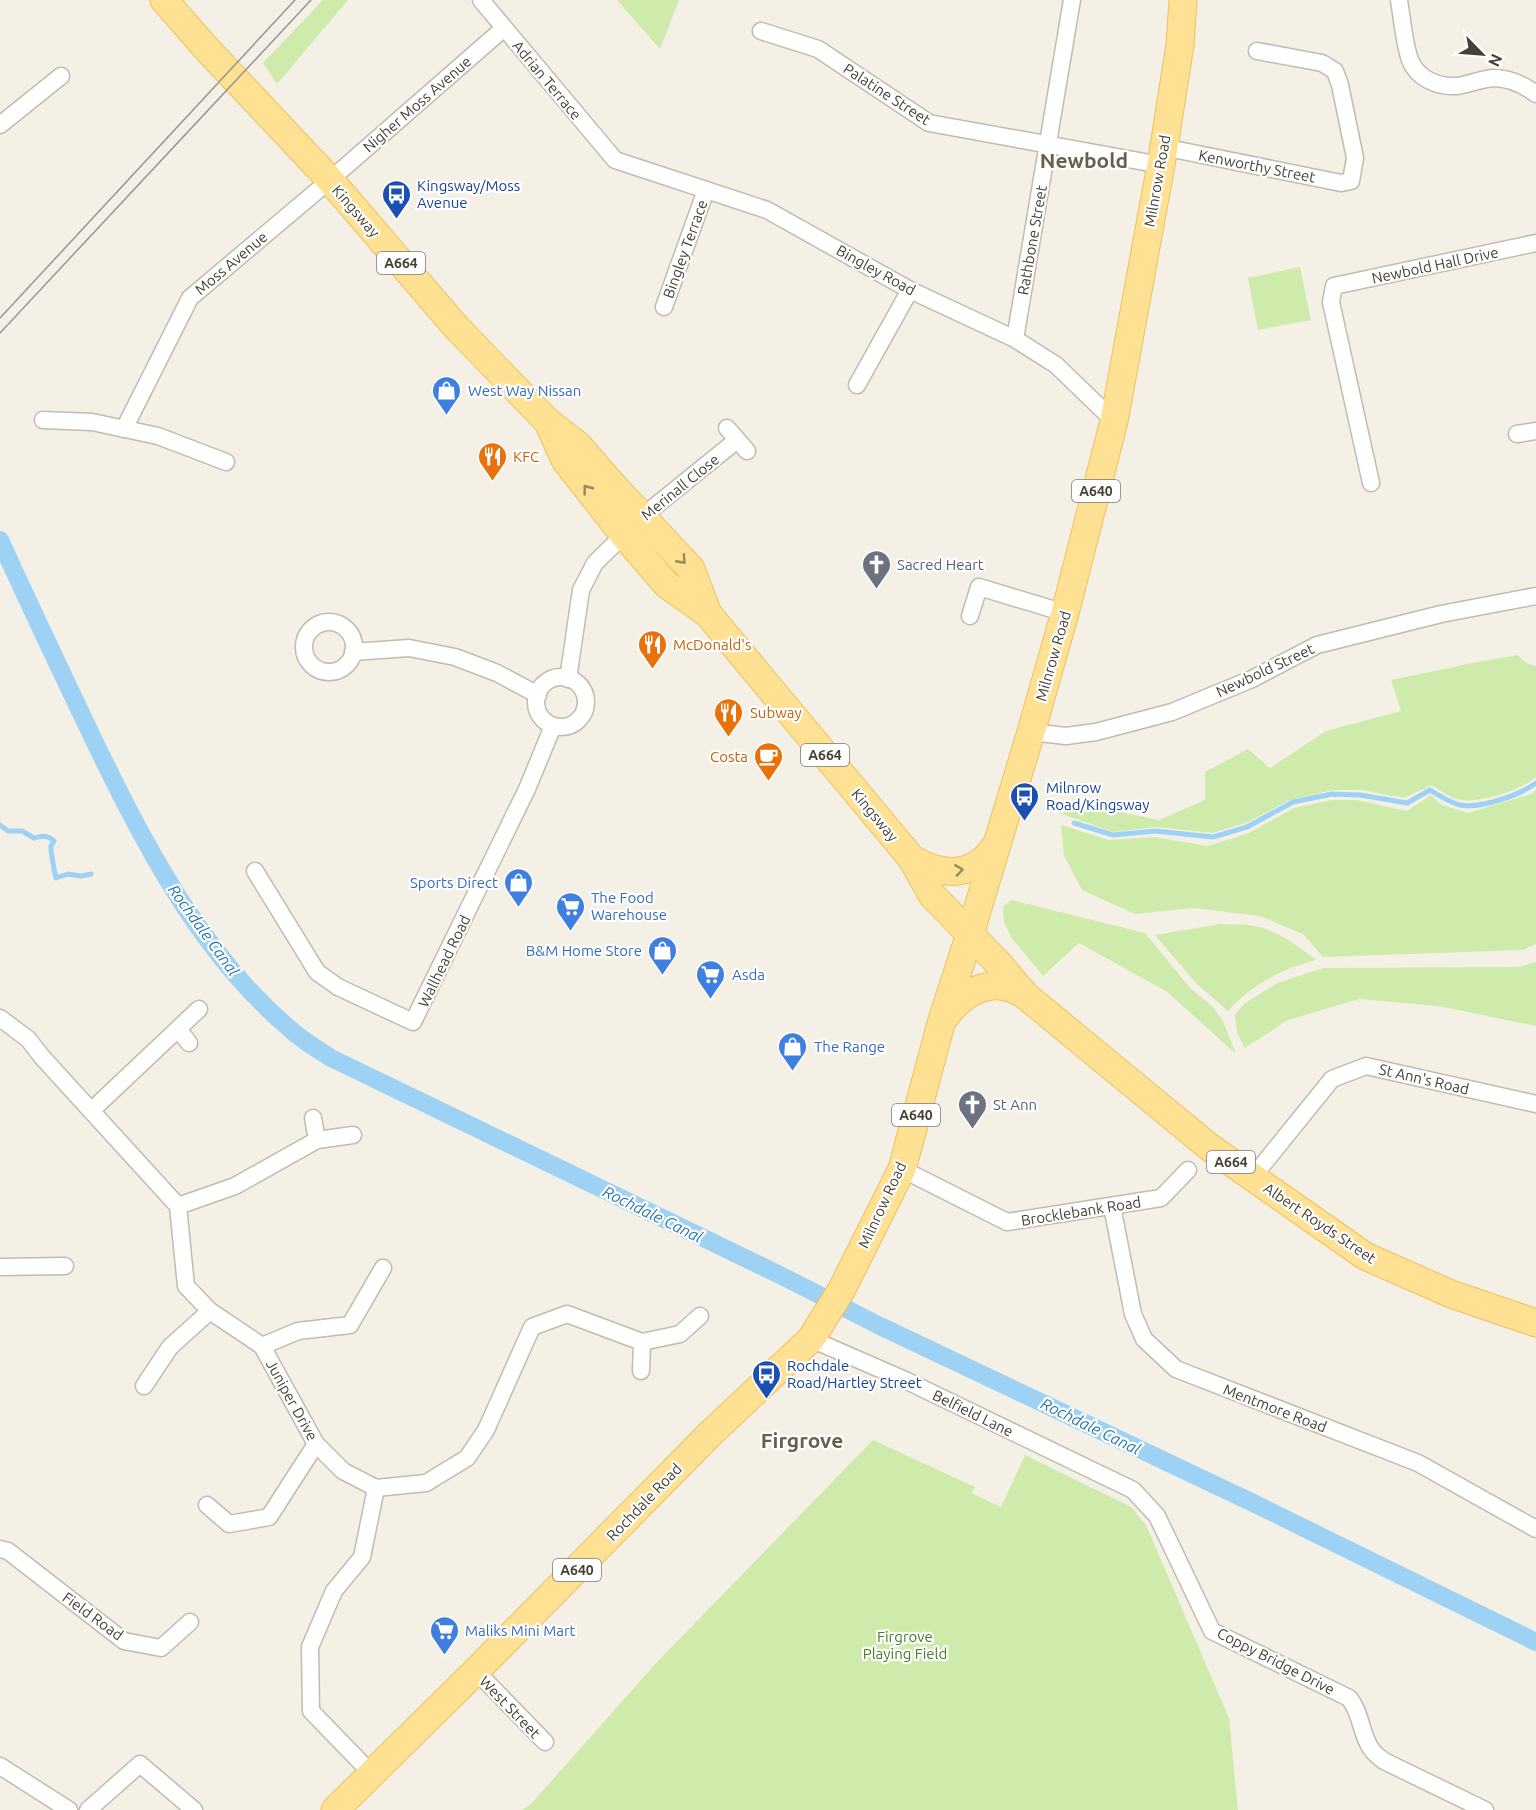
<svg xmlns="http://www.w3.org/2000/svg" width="1536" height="1810" font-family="Ubuntu,sans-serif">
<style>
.green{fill:#cfebac}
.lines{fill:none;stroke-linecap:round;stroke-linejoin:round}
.stream{stroke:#9ed2f5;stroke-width:5}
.canal{stroke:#9ed2f5;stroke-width:18}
.street-casing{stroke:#c3bbab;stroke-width:19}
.primary-casing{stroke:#ecc15c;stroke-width:29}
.street{stroke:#fff;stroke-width:16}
.primary{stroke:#ffe194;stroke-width:27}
.tram{stroke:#969696;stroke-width:1.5}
.oneway{stroke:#9a8860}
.labels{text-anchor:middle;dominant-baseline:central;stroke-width:4.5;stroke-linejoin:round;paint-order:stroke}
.shield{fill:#fff;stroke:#7e7972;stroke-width:1.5}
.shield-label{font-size:14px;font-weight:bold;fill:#474035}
.street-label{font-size:15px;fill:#474035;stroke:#fff}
.transit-label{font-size:15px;fill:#164399;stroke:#fff;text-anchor:start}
.shop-label{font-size:15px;fill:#366cbe;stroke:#fff;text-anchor:start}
.food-label{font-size:15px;fill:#c56008;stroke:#fff;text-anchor:start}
.worship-label{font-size:15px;fill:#5b616d;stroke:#fff;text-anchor:start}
.park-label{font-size:15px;fill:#467d24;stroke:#fff}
.water-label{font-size:16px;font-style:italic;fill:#2577b2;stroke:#fff}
.district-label{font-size:21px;font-weight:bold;fill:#6b5e4b;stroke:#fff}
</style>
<rect width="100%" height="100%" fill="#f4f0e6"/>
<g class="green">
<path d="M323,0H348L277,84L263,63Z"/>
<path d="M617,0H679L660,49Z"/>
<path d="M1300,267L1311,320L1258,330L1248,278Z"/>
<path d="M1517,655L1527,663L1536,666V777C1521,790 1481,803 1461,800C1450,798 1441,791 1432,785L1404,798L1361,790H1333L1290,800L1246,823L1212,833L1156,827L1113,832L1062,814L1071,802L1159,820L1205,800V772L1248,749L1270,768L1326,731L1401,711L1391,680L1473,663Z"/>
<path d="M1536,790V944L1523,950L1323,957L1303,934L1260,916L1194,908L1135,914L1082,890L1064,856L1061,825L1109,840L1154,837L1208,846L1249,833L1294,808L1331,800H1357L1407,811L1431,795L1442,805L1468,813L1531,794Z"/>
<path d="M1012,900L1145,933L1190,988L1212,1006L1223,1021L1236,1054L1166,991L1079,943L1043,976L1011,937L1004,922L1003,906Z"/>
<path d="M1220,924C1229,925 1239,924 1249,925C1274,928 1297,945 1316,960C1282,969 1252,984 1228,1011L1195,982L1155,935Z"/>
<path d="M1536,962V1026L1438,1006L1359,999L1288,1020L1245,1048L1237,1033L1235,1015L1244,1004L1277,983L1324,968L1519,967Z"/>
<path d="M873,1440L975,1487L972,1493L1001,1507L1025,1455L1131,1507L1146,1525L1229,1718L1238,1810H522L531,1804L656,1663Z"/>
</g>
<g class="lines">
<g class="stream">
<path d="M1074,823L1113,835L1155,831L1213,837L1247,827L1293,802L1332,794L1360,795L1407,803L1430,790C1440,796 1449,802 1460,805C1480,809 1520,795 1536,783"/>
<path d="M0,825L8,831H22L34,838C41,836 49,835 54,841C53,843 52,844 51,846C50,849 55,874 56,878L68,874L81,876L91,874"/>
</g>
<path class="canal" d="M0,540C29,604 59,667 89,730C141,838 197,950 290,1029C302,1040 317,1049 331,1058L782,1276L878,1325L1249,1501L1536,1642"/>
<defs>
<g id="street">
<path d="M481,0L615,160L767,210L910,290L1015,339L1056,365L1114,421"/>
<path d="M1399,0C1402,18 1404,43 1410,60C1417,78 1437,87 1456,86C1468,85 1480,79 1493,78C1508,78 1524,85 1536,94"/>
<path d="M761,31L818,49L929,123L1161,165"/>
<path d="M0,125L61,76"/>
<path d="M1163,147L1341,183L1351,181L1355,158L1340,85L1335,71L1322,63L1257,51"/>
<path d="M664,307L706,190"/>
<path d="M1015,339L1072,0"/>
<path d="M857,385L910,290"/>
<path d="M43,420L92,422L158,436L226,462"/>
<path d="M727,428L747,451"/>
<path d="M124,429L190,298L330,180L503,29"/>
<path d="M1517,434L1536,431"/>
<path d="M1371,483L1331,302L1334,286L1536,243"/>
<path d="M970,616L979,587L1065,613"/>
<circle cx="329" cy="647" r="25"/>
<path d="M353,652L409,648L455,657L497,673L538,695"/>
<circle cx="561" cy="702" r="25"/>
<path d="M568,679L581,590L595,563L643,516L737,440"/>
<path d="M1031,732L1066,736L1096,732L1172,712L1252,679L1317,645L1441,614L1536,596"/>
<path d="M255,871L317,972L338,987L413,1022L527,789L553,726"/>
<path d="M0,1018L28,1039L42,1057L178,1206L186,1286L210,1311L262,1346L316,1444L343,1471L376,1488L426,1483L467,1458L486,1430L532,1327L567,1314L642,1342L680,1334L700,1316"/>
<path d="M178,1029L189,1043"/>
<path d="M92,1110L199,1009"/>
<path d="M313,1118L317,1140"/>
<path d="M902,1169L1007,1222L1161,1198L1188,1170"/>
<path d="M1252,1178L1332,1079L1366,1066L1536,1104"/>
<path d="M178,1206L235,1186L317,1140L353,1135"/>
<path d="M1112,1206L1133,1314L1144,1339L1176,1369L1418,1463L1536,1529"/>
<path d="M0,1267L65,1266"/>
<path d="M811,1339L905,1380L1133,1490L1157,1516L1212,1631L1349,1698C1361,1712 1360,1731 1370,1747C1373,1753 1379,1757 1384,1761L1485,1810"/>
<path d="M262,1346L298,1331L350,1325L383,1268"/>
<path d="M641,1371L642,1342"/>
<path d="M144,1386L170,1347L210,1311"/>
<path d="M207,1505L229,1524L269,1517L316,1444"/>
<path d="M0,1549L8,1551L124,1641L161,1648L190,1622"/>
<path d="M476,1671L545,1742"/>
<path d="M0,1766L69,1810"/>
<path d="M371,1773L311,1711L310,1647L334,1591L362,1557L376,1488"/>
<path d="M88,1810L140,1764L194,1810"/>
</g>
<g id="primary">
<path d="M164,0L205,47L330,180L456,327L548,422L578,445L609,481L691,569L708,614"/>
<path d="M548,422L565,460L623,534L667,585L708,614L912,859L932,895L997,962L1026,996L1208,1146L1365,1256L1451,1294L1536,1323"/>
<path d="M912,859C943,877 975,878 996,845"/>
<path d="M945,1017C965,990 995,974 1026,996"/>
<path d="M335,1810L476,1671L710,1434L811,1339L842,1289L902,1169L942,1020L970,934L1031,732L1065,613L1114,421L1161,165L1180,45L1183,0"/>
</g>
</defs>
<use href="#street" class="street-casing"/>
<use href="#primary" class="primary-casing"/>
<use href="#street" class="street"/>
<use href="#primary" class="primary"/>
<g class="tram">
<path d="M0,318L295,0"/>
<path d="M0,333L311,0"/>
</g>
</g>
<defs><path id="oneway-chevron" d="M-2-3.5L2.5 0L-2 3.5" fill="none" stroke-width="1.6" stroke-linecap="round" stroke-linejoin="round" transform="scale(1.5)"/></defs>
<g class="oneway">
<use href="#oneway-chevron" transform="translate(587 489) rotate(-127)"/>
<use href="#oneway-chevron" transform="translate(682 560) rotate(48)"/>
<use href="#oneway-chevron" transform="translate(959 870) rotate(-8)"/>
</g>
<defs>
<symbol id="bus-pin" viewBox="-11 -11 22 30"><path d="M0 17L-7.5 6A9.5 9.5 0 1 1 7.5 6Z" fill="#1a4fb4" stroke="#fff"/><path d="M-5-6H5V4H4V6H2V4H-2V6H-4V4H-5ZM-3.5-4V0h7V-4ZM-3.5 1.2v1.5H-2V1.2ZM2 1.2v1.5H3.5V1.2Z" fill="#fff"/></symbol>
<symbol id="shop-pin" viewBox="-11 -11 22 30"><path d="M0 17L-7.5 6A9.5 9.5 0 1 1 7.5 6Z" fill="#3f7fe0" stroke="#fff"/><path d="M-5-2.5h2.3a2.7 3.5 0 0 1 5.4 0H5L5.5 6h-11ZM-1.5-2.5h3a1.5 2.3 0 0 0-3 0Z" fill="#fff"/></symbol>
<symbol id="restaurant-pin" viewBox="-11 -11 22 30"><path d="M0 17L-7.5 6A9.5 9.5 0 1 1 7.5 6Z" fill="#e8710a" stroke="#fff"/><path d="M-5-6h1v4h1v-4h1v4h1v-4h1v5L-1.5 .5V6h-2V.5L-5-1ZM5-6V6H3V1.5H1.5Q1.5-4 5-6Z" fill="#fff"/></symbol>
<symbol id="church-pin" viewBox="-11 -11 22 30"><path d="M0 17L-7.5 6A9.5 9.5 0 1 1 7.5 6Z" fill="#6b7280" stroke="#fff"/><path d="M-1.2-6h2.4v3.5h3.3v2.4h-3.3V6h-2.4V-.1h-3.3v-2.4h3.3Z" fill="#fff"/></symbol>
<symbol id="cafe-pin" viewBox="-11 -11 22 30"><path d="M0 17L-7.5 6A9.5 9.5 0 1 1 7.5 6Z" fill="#e8710a" stroke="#fff"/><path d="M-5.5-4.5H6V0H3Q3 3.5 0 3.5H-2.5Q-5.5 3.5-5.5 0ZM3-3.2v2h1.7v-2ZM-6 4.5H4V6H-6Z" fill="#fff"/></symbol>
<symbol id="supermarket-pin" viewBox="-11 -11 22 30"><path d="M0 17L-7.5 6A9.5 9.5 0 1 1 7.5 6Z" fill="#3f7fe0" stroke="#fff"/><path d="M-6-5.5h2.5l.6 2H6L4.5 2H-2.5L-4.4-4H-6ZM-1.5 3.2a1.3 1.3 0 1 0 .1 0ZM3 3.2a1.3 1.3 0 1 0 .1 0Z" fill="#fff"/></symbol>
</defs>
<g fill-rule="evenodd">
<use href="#bus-pin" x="380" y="178" width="33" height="45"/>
<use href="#shop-pin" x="430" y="374" width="33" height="45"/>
<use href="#restaurant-pin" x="476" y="440" width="33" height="45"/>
<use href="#church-pin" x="860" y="548" width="33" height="45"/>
<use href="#restaurant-pin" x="636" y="628" width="33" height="45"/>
<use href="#restaurant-pin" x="712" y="696" width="33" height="45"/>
<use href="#cafe-pin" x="752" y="740" width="33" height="45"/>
<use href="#bus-pin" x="1008" y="780" width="33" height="45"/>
<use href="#shop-pin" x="502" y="866" width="33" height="45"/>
<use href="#supermarket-pin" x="554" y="890" width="33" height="45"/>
<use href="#shop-pin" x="646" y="934" width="33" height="45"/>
<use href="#supermarket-pin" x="694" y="958" width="33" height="45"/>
<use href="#shop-pin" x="776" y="1030" width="33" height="45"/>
<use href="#church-pin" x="956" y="1088" width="33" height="45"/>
<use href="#bus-pin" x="750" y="1358" width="33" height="45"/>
<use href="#supermarket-pin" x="428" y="1614" width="33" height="45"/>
</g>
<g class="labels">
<g class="shield">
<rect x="377" y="252" width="48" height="22" rx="4.5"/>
<rect x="1072" y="480" width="48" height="22" rx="4.5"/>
<rect x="801" y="744" width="48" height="22" rx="4.5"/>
<rect x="892" y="1104" width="48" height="22" rx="4.5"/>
<rect x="1207" y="1151" width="48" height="22" rx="4.5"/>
<rect x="553" y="1559" width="48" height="22" rx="4.5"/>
</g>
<g class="shield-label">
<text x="401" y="263">A664</text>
<text x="1096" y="491">A640</text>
<text x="825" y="755">A664</text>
<text x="916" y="1115">A640</text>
<text x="1231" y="1162">A664</text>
<text x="577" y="1570">A640</text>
</g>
<g class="street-label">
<text transform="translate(547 80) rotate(50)">Adrian Terrace</text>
<text transform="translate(887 94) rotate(33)">Palatine Street</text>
<text transform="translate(417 104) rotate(-41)">Nigher Moss Avenue</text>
<text transform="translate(1257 166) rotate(11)">Kenworthy Street</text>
<text transform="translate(1157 181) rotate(-80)">Milnrow Road</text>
<text transform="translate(356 211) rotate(49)">Kingsway</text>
<text transform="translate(1032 240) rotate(-80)">Rathbone Street</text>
<text transform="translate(685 249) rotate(-70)">Bingley Terrace</text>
<text transform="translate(231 263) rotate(-40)">Moss Avenue</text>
<text transform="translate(1435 265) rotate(-12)">Newbold Hall Drive</text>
<text transform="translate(876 270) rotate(29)">Bingley Road</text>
<text transform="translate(680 487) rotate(-39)">Merinall Close</text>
<text transform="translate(1053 656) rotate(-74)">Milnrow Road</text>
<text transform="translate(1265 670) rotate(-25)">Newbold Street</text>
<text transform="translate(875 815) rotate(50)">Kingsway</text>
<text transform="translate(444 961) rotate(-64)">Wallhead Road</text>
<text transform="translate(1424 1079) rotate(13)">St Ann's Road</text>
<text transform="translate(882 1205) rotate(-65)">Milnrow Road</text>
<text transform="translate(1081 1211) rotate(-9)">Brocklebank Road</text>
<text transform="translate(1320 1223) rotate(34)">Albert Royds Street</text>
<text transform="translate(292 1400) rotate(61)">Juniper Drive</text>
<text transform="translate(1275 1408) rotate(21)">Mentmore Road</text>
<text transform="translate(973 1413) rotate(26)">Belfield Lane</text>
<text transform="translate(644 1502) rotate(-46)">Rochdale Road</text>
<text transform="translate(93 1616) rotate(36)">Field Road</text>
<text transform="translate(1276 1661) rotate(27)">Coppy Bridge Drive</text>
<text transform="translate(510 1707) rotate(46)">West Street</text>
</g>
<g class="transit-label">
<text x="417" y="185">Kingsway/Moss<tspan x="417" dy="17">Avenue</tspan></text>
<text x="1046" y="787">Milnrow<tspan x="1046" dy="17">Road/Kingsway</tspan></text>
<text x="787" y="1365">Rochdale<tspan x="787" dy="17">Road/Hartley Street</tspan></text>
</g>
<g class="shop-label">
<text x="468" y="390">West Way Nissan</text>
<text x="498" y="882" text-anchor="end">Sports Direct</text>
<text x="591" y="897">The Food<tspan x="591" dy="17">Warehouse</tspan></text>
<text x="642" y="950" text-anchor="end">B&amp;M Home Store</text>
<text x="732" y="974">Asda</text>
<text x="814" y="1046">The Range</text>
<text x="465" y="1630">Maliks Mini Mart</text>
</g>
<g class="food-label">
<text x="513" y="456">KFC</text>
<text x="673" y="644">McDonald's</text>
<text x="750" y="712">Subway</text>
<text x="748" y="756" text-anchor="end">Costa</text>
</g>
<g class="worship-label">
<text x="897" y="564">Sacred Heart</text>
<text x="993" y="1104">St Ann</text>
</g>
<g class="park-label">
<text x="905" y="1636">Firgrove<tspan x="905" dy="17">Playing Field</tspan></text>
</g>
<g class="water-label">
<text transform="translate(204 930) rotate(54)">Rochdale Canal</text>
<text transform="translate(653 1214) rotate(26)">Rochdale Canal</text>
<text transform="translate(1091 1426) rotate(26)">Rochdale Canal</text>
</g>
<g class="district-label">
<text x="1084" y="160">Newbold</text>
<text x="802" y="1440">Firgrove</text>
</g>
</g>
<g transform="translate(1482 54) rotate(115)" stroke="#ffffff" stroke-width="4.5" paint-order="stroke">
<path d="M0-4.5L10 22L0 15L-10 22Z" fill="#474035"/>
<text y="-9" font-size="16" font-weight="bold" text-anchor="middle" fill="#474035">N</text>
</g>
</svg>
